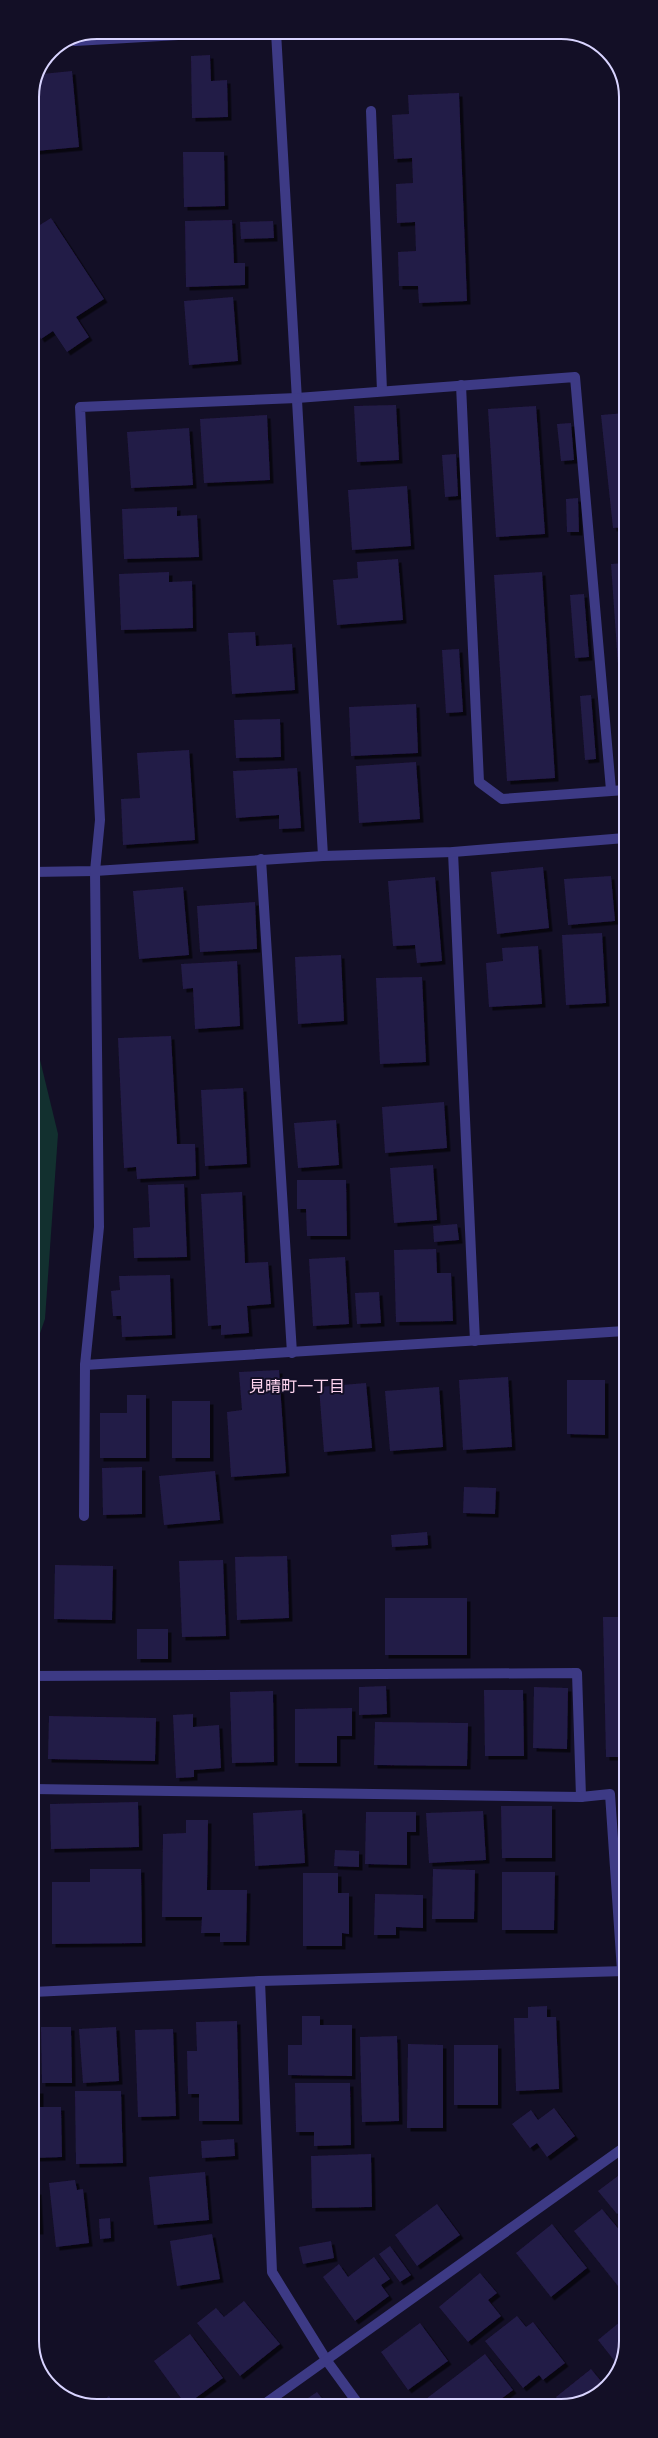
<svg xmlns="http://www.w3.org/2000/svg" width="658" height="2438" font-family="Commissioner,'Noto Sans JP',sans-serif">
<style>
.green{fill:#12302f}
.building{fill:#241b47;filter:url(#shadow)}
.lines{fill:none;stroke-linecap:round;stroke-linejoin:round}
.service{stroke:#3d3a85;stroke-width:10}
.minor{stroke:#3d3a85;stroke-width:10}
.tertiary{stroke:#3d3a85;stroke-width:10}
.labels{text-anchor:middle;dominant-baseline:central;stroke-width:4;stroke-linejoin:round;paint-order:stroke}
.neighbourhood-label{font-size:16px;fill:#ffd6f0;stroke:#130f26}
.rim{fill:none;stroke:#d9d4ff;stroke-width:2}
</style>
<defs>
<filter id="shadow"><feDropShadow dx="3.5" dy="3.5" stdDeviation="0" flood-color="#0009"/></filter>
</defs>
<rect width="100%" height="100%" fill="#130f26"/>
<path class="green" d="M33,1031L58,1134L45,1319L33,1353Z"/>
<g class="building">
<path d="M210,55L211,81L227,80L228,117L192,118L191,56Z"/>
<path d="M72,71L79,147L36,151L32,97L42,74Z"/>
<path d="M459,93L467,301L419,303L418,286H399L398,252L416,251L415,222L397,223L396,184L413,183L412,158L394,159L392,115L409,114L408,95Z"/>
<path d="M183,152H224L225,206L184,207Z"/>
<path d="M51,218L104,299L76,317L89,337L67,352L53,331L41,339L32,325V258L40,253L32,241V230Z"/>
<path d="M232,220L234,263H245V285L186,287L185,221Z"/>
<path d="M273,221L274,238L241,239L240,222Z"/>
<path d="M233,297L238,361L189,365L184,301Z"/>
<path d="M396,405L399,460L357,462L354,406Z"/>
<path d="M536,406L545,534L496,537L488,409Z"/>
<path d="M625,413V527L613,528L601,415Z"/>
<path d="M267,415L270,480L204,483L200,419Z"/>
<path d="M571,423L574,460L561,461L557,424Z"/>
<path d="M189,428L193,485L131,488L127,432Z"/>
<path d="M456,454L458,496L445,497L442,455Z"/>
<path d="M407,486L411,546L352,550L348,490Z"/>
<path d="M578,498L579,532H567L566,499Z"/>
<path d="M177,507V516L197,515L199,557L124,559L122,509Z"/>
<path d="M398,559L403,620L337,625L333,580L358,578L357,562Z"/>
<path d="M625,563V751H624L611,564Z"/>
<path d="M169,572V582L192,581L193,628L121,630L119,574Z"/>
<path d="M542,572L555,778L507,781L494,575Z"/>
<path d="M584,594L589,657L575,658L570,595Z"/>
<path d="M255,632L256,646L292,644L295,690L232,694L228,633Z"/>
<path d="M459,649L463,712L446,713L442,650Z"/>
<path d="M591,695L596,759L585,760L580,696Z"/>
<path d="M416,704L418,753L351,756L349,707Z"/>
<path d="M280,719L281,757L236,758L234,720Z"/>
<path d="M189,750L195,840L123,845L121,799L140,798L137,753Z"/>
<path d="M416,762L420,819L359,823L356,766Z"/>
<path d="M297,768L301,828L279,829V815L236,818L233,771Z"/>
<path d="M543,867L549,928L497,934L491,872Z"/>
<path d="M611,876L615,921L568,925L564,879Z"/>
<path d="M435,877L442,961L417,963L415,945L393,946L388,881Z"/>
<path d="M183,887L189,955L139,959L133,891Z"/>
<path d="M255,902L257,949L200,952L197,906Z"/>
<path d="M602,933L606,1003L566,1005L562,935Z"/>
<path d="M538,946L542,1004L489,1007L486,963L503,961L502,948Z"/>
<path d="M341,955L344,1021L298,1024L295,957Z"/>
<path d="M237,961L240,1026L195,1029L193,988L183,989L181,964Z"/>
<path d="M422,977L426,1062L380,1064L376,978Z"/>
<path d="M171,1036L177,1144H195L196,1176L137,1179L136,1167L124,1168L118,1038Z"/>
<path d="M243,1088L247,1164L205,1166L201,1090Z"/>
<path d="M444,1102L447,1148L385,1153L382,1107Z"/>
<path d="M336,1120L339,1165L298,1168L294,1123Z"/>
<path d="M433,1165L437,1220L394,1223L390,1168Z"/>
<path d="M297,1180H346L347,1236H307L306,1209H297Z"/>
<path d="M184,1184L187,1257L134,1258L133,1228L150,1227L148,1185Z"/>
<path d="M242,1192L245,1263L268,1262L271,1304L247,1306L249,1333L221,1335V1325L208,1326L201,1194Z"/>
<path d="M457,1224L459,1240L434,1242L433,1226Z"/>
<path d="M436,1249L437,1273H451L453,1321L396,1322L394,1250Z"/>
<path d="M345,1257L349,1324L313,1326L309,1259Z"/>
<path d="M170,1275L172,1335L122,1337L121,1316H113L111,1291L120,1290L119,1276Z"/>
<path d="M379,1292L381,1323L357,1324L355,1293Z"/>
<path d="M279,1370L286,1473L231,1477L227,1412L242,1410L239,1372Z"/>
<path d="M508,1377L512,1447L463,1450L459,1380Z"/>
<path d="M567,1380H605V1435L567,1434Z"/>
<path d="M366,1383L372,1448L324,1452L319,1387Z"/>
<path d="M439,1387L443,1447L390,1451L385,1391Z"/>
<path d="M127,1395H146V1458H100V1413H127Z"/>
<rect x="172" y="1401" width="38" height="57"/>
<path d="M142,1467V1514L103,1515L102,1468Z"/>
<path d="M215,1471L220,1520L164,1525L159,1476Z"/>
<path d="M464,1487L496,1488L495,1514L463,1513Z"/>
<path d="M427,1532L428,1545L392,1547L391,1535Z"/>
<path d="M287,1556L289,1618L237,1620L235,1557Z"/>
<path d="M223,1560L226,1636L182,1637L179,1561Z"/>
<path d="M55,1565L113,1566L112,1620L54,1619Z"/>
<rect x="385" y="1598" width="82" height="57"/>
<path d="M603,1617H626V1757H606Z"/>
<rect x="137" y="1629" width="31" height="30"/>
<path d="M386,1686L387,1714L359,1715V1687Z"/>
<path d="M534,1687L568,1688L567,1749L533,1748Z"/>
<path d="M484,1690H523L524,1756H485Z"/>
<path d="M273,1691L274,1762L232,1763L230,1692Z"/>
<path d="M352,1708V1736H337V1763H295V1709Z"/>
<path d="M193,1714V1727L219,1725L221,1768L194,1770V1777L176,1778L173,1715Z"/>
<path d="M49,1716L156,1718L155,1761L48,1759Z"/>
<path d="M375,1722L468,1723L467,1766L374,1765Z"/>
<path d="M138,1802L139,1847L51,1849L50,1804Z"/>
<path d="M501,1806H552V1858H502Z"/>
<path d="M302,1810L305,1863L255,1866L253,1813Z"/>
<path d="M483,1811L486,1860L429,1863L426,1813Z"/>
<path d="M366,1812H416V1832H407V1865L365,1864Z"/>
<path d="M186,1820H208L207,1890H247L246,1942H220V1933H201L202,1917H162L163,1834L186,1833Z"/>
<path d="M335,1850L359,1851V1867L334,1866Z"/>
<path d="M90,1869H141L142,1943L52,1944V1882H90Z"/>
<path d="M433,1869L475,1870L474,1919H432Z"/>
<path d="M502,1872H555L554,1930H502Z"/>
<path d="M303,1873H338V1893H349V1934L342,1933V1946H303Z"/>
<path d="M375,1894L423,1895V1928L396,1927V1935H374Z"/>
<path d="M547,2006V2017H556L559,2089L516,2091L514,2018H528V2007Z"/>
<path d="M302,2016H320V2025H352V2076L288,2075V2045H302Z"/>
<path d="M237,2021L239,2121H199V2094H188L187,2051H197L196,2022Z"/>
<path d="M41,2027H71L72,2083H42Z"/>
<path d="M116,2027L119,2081L83,2083L79,2029Z"/>
<path d="M173,2029L176,2116L138,2117L135,2030Z"/>
<path d="M397,2036L399,2121L362,2122L360,2037Z"/>
<path d="M408,2044L443,2045V2128H407Z"/>
<rect x="454" y="2045" width="44" height="60"/>
<path d="M295,2083H350L351,2145L314,2146V2132H296Z"/>
<path d="M33,2090H40V2107H61L62,2157L33,2158Z"/>
<path d="M75,2091H121L123,2163L76,2164Z"/>
<path d="M554,2108L575,2136L547,2157L537,2143L530,2148L512,2124L531,2110L538,2120Z"/>
<path d="M234,2139L235,2156L202,2158L201,2141Z"/>
<path d="M371,2154L372,2207L312,2208L311,2156Z"/>
<path d="M205,2172L209,2220L154,2225L149,2177Z"/>
<path d="M618,2176L626,2186V2206L617,2214L598,2191Z"/>
<path d="M75,2180L77,2190L83,2189L89,2243L56,2247L49,2183Z"/>
<path d="M38,2191L40,2231H33V2192Z"/>
<path d="M437,2204L460,2235L417,2266L395,2235Z"/>
<path d="M602,2209L626,2238V2279L618,2286L574,2231Z"/>
<path d="M110,2218L111,2238L100,2239L99,2219Z"/>
<path d="M552,2224L587,2268L551,2297L516,2253Z"/>
<path d="M212,2234L220,2279L177,2286L170,2241Z"/>
<path d="M331,2241L334,2258L303,2264L299,2247Z"/>
<path d="M390,2246L411,2275L400,2282L379,2254Z"/>
<path d="M374,2257L390,2279L381,2285L389,2296L355,2321L323,2277L339,2264L348,2277Z"/>
<path d="M480,2273L497,2293L488,2300L501,2316L468,2342L439,2307Z"/>
<path d="M244,2301L280,2344L240,2376L197,2323L216,2308L224,2317Z"/>
<path d="M517,2316L526,2327L533,2322L565,2363L543,2380L539,2375L523,2388L485,2341Z"/>
<path d="M626,2317V2341L617,2364L598,2340Z"/>
<path d="M420,2323L448,2361L408,2390L381,2352Z"/>
<path d="M190,2334L223,2378L186,2405L154,2361Z"/>
<path d="M485,2354L513,2390L493,2405H425L422,2402Z"/>
<path d="M591,2369L605,2386L574,2405H562L556,2397Z"/>
<path d="M317,2392L327,2405H298Z"/>
<path d="M109,2396L116,2406H97Z"/>
<path d="M174,2398L179,2406H163Z"/>
</g>
<g class="lines">
<g class="service">
<path d="M371,111L382,391"/>
<path d="M461,385L479,782L502,799L625,790"/>
<path d="M297,398L575,377L611,790"/>
</g>
<g class="minor">
<path d="M276,32L323,856"/>
<path d="M75,41L230,32"/>
<path d="M453,852L475,1341"/>
<path d="M261,859L292,1353"/>
<path d="M32,872L95,871L323,856L453,852L625,838"/>
<path d="M85,1365L625,1331"/>
<path d="M84,1516L85,1365L99,1227L95,871L100,820L80,407L297,398"/>
<path d="M33,1676L577,1673L581,1797"/>
<path d="M33,1789L581,1797L610,1794L622,1971"/>
<path d="M260,1981L272,2272L327,2361L359,2405"/>
<path d="M263,2405L626,2146"/>
</g>
<path class="tertiary" d="M33,1992L260,1981L626,1971"/>
</g>
<g class="labels">
<g class="neighbourhood-label">
<text x="297" y="1385">見晴町一丁目</text>
</g>
</g>
<path d="M0 0H658V2438H0ZM97 39H561A58 58 0 0 1 619 97V2341A58 58 0 0 1 561 2399H97A58 58 0 0 1 39 2341V97A58 58 0 0 1 97 39Z" fill="#130f26" fill-rule="evenodd"/>
<path class="rim" d="M97 39H561A58 58 0 0 1 619 97V2341A58 58 0 0 1 561 2399H97A58 58 0 0 1 39 2341V97A58 58 0 0 1 97 39Z"/>
</svg>
